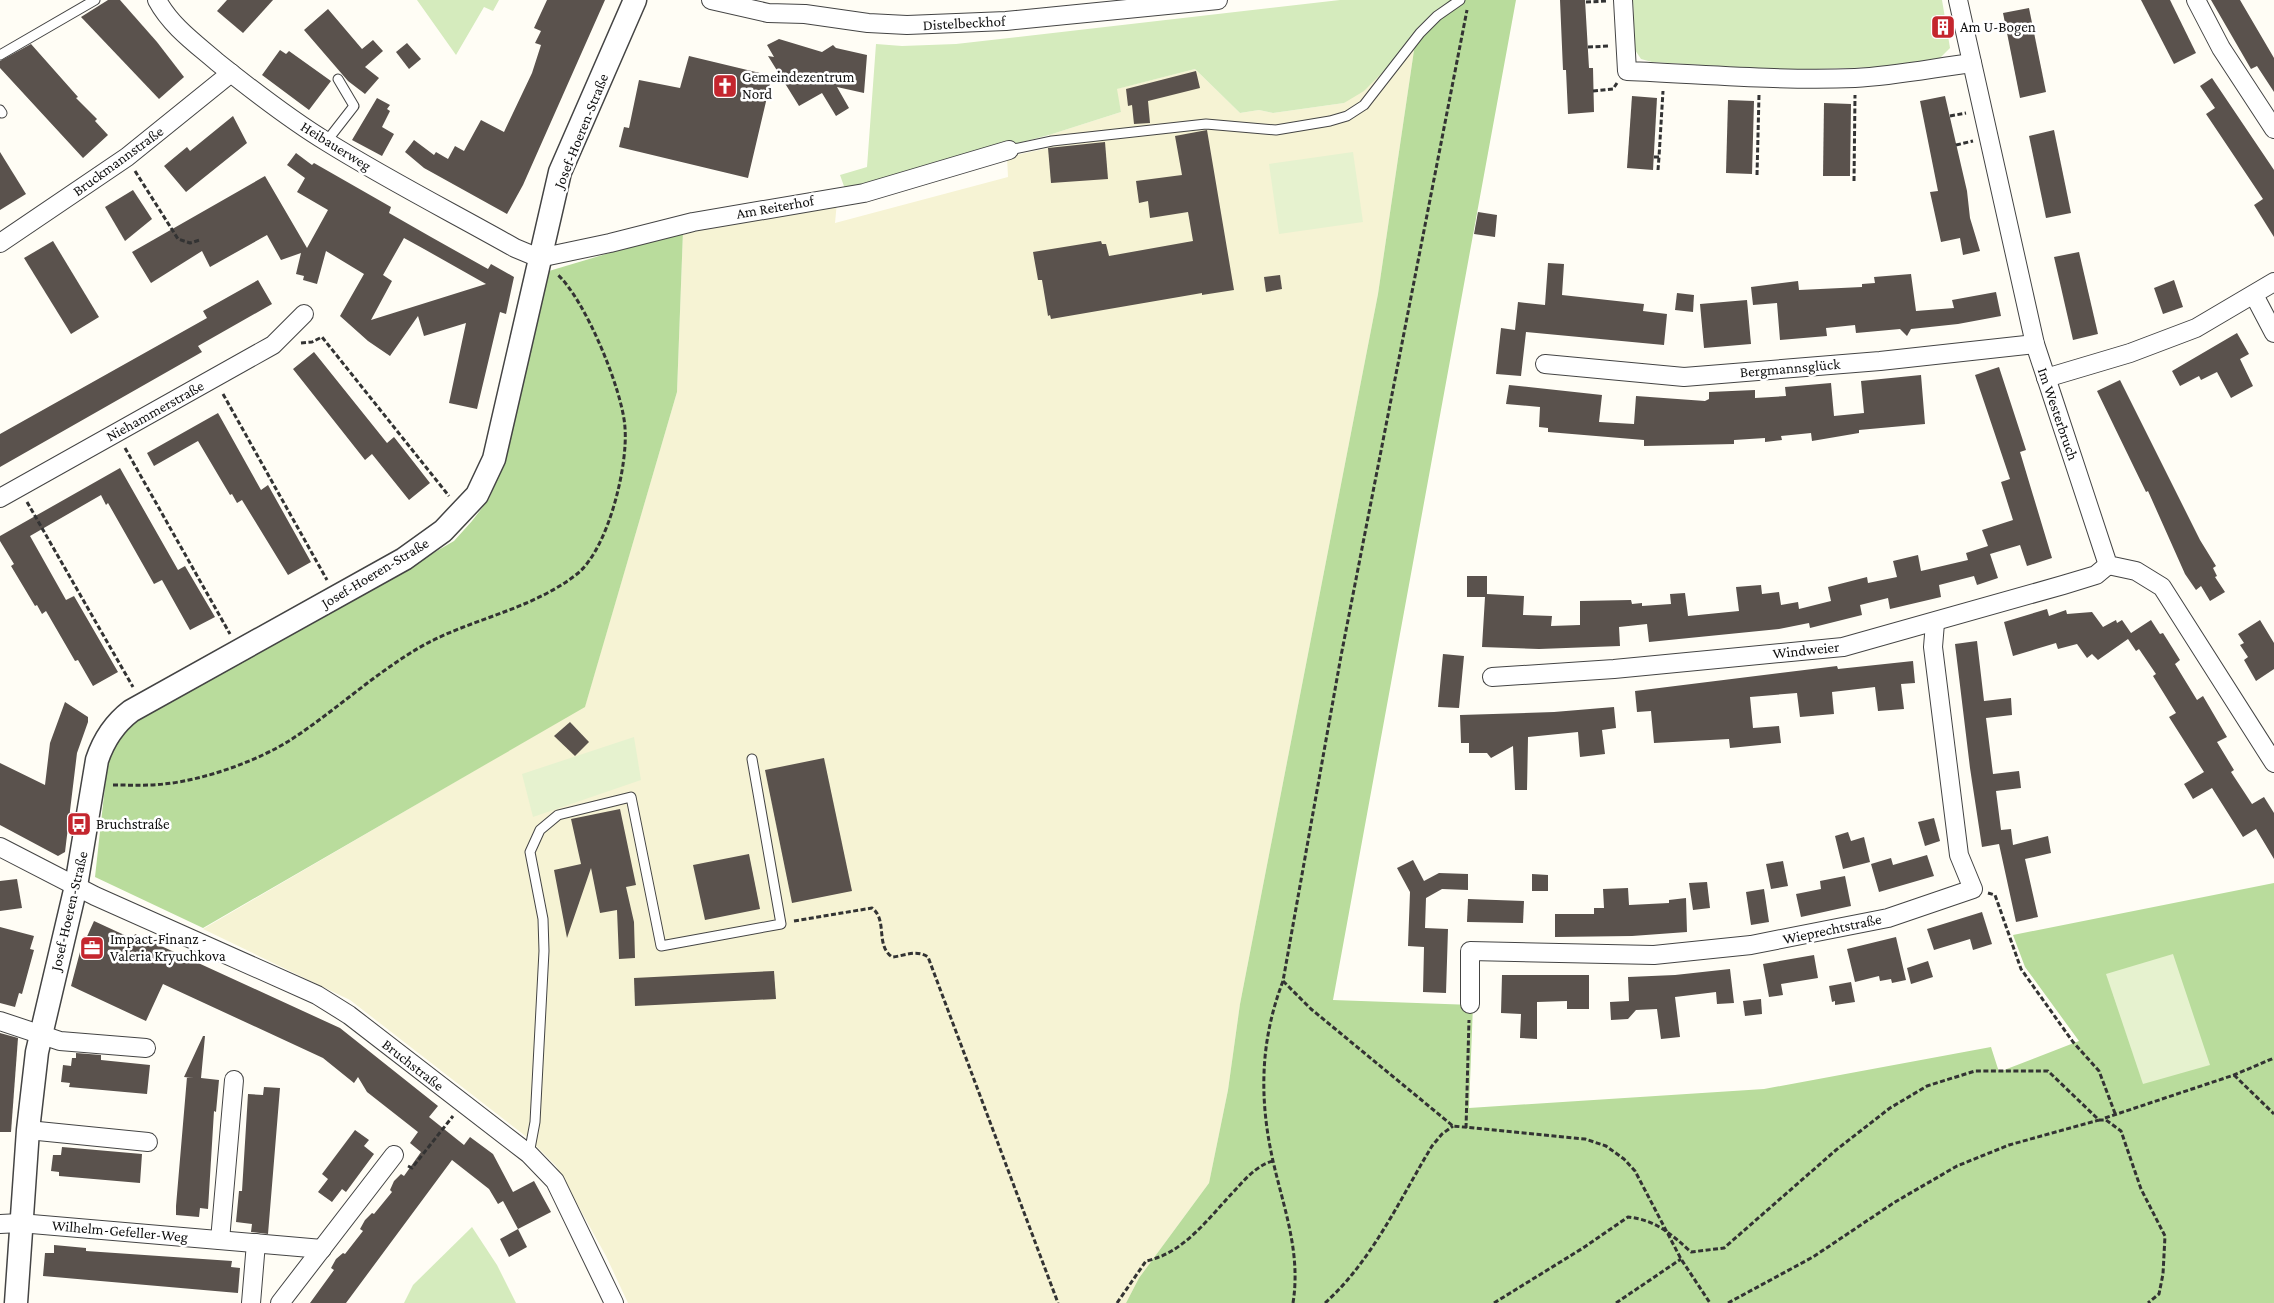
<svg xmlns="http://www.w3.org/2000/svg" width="2274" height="1303" font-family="'Crimson Pro',serif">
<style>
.farmland{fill:#f6f3d4}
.green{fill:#d5ebbd}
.forest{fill:#b9dc9c}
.pitch{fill:#e6f2cf}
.building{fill:#5a524d;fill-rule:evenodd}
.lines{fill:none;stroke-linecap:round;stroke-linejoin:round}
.service-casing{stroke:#444;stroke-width:11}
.minor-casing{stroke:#444;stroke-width:20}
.tertiary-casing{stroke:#444;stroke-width:25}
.path{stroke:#333;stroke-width:3;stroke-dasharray:5 2.5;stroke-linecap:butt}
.service{stroke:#fff;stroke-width:9}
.minor{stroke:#fff;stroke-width:18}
.tertiary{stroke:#fff;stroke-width:22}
.labels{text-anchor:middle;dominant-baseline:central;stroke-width:5;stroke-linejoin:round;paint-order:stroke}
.street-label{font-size:15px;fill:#111;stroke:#fff}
.poi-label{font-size:15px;fill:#111;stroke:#fff;text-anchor:start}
</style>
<rect width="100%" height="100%" fill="#fffdf5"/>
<path class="farmland" d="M1417,30L1378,294L1240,1004L1228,1090L1209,1183L1139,1278L1126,1303H628L606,1256L556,1166L528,1138L350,1000L203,929L585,706L677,392L683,231L837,202L835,223L1008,177L1007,157L1048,148L1049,135L1121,112L1116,89L1195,69L1240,113L1259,110L1273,113L1344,103Z"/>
<g class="green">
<path d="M417,0H499L493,11L484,7L456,55Z"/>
<path d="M1340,0H1449L1417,30L1388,67L1364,91L1344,103L1273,113L1259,110L1240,113L1195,69L1117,89L1121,112L1049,135L845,189L840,175L867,167L876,44L902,46L956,44Z"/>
<path d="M1633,0H1942L1950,48L1940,58L1881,67L1784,70L1652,62L1641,59L1635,50Z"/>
<path d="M472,1227L497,1265L516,1303H404L413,1285Z"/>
</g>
<g class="forest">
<path d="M1449,0H1516L1333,1000L1473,1005L1469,1108L1764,1089L1991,1047L1999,1072L2079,1041L2025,967L2013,935L2274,883V1303H1126L1139,1278L1209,1183L1228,1090L1240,1004L1378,294L1417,30Z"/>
<path d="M683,231L677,392L585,707L203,928L95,877L107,768L113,748L122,734L136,720L342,606L454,541L472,521L489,499L505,460L549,271Z"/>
</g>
<g class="pitch">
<path d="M1353,152L1363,222L1279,234L1269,164Z"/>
<path d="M634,737L641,780L533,817L522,774Z"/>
<path d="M2173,954L2210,1065L2143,1084L2106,974Z"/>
</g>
<g class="building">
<path d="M108,0H120L157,42L184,77L159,99L81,17Z"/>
<path d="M227,0H273L243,33L217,11Z"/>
<path d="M547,0H605L523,185L507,214L424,168L405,152L414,140L434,155L436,152L448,159L455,146L464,151L481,120L504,132L532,73L541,45L535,43L541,31L534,28Z"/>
<path d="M1560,0H1585L1589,68H1593L1594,112L1568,114L1566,70H1563Z"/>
<path d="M2141,0H2170L2196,53L2174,64Z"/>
<path d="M2211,0H2240L2274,58V92L2257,66L2251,69Z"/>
<path d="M2029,8L2046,92L2020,98L2003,13Z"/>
<path d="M328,9L362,49L373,40L383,51L365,67L379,78L365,94L348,81L304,30Z"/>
<path d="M779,39L822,52L833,45L836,48L867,55L864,93L837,87L849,108L836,116L822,93L799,106L768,56L774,57L767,45Z"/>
<path d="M407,43L421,59L409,69L396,52Z"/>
<path d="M31,44L78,97L76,98L97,119L95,121L108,135L83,158L0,68V61Z"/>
<path d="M280,50L286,54L289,51L331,81L309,110L262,75Z"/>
<path d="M689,56L772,76L748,178L619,147L624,127L629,128L639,80L680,88Z"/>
<path d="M1196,71L1200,88L1148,101L1150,123L1134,124L1132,105L1128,106L1126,89Z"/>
<path d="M2212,78L2274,170V237L2254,205L2263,199L2206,114L2215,108L2200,86Z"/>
<path d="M1632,96L1657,98L1653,170L1627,168Z"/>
<path d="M1945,96L1967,191L1970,218L1980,251L1963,255L1960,238L1941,242L1930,192L1938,191L1920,101Z"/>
<path d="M377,98L390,105L387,109L390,111L382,127L394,134L382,156L352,140Z"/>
<path d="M1728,100L1754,101L1752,174L1726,173Z"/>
<path d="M1824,103L1851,104L1850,176H1823Z"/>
<path d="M233,116L247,143L186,192L164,166L187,147L190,151Z"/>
<path d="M1207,130L1234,290L1202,295V293L1051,319L1050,315L1048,316L1042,280H1038L1033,252L1101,241L1102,244H1106L1109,256L1193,241L1188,212L1150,218L1148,201L1139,203L1136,181L1182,175L1175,136Z"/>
<path d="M2054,130L2071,213L2046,218L2029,136Z"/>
<path d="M1105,142L1108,179L1051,183L1048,148Z"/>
<path d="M0,152L26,194L0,210Z"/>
<path d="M296,153L312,165L314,163L391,207L389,213L431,237L488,269L491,264L514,277L506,314L500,312L477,409L449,403L466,323L424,336L418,316L390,356L368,341L340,316L364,274L326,251L317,284L303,280L304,276L296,274L301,253L281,260L267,235L210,267L202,251L151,283L132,252L265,176L307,248L328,210L297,192L305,178L287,165ZM404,238L424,249L486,284L371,320L392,281L383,275Z"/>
<path d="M133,190L152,219L125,241L105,207Z"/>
<path d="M1478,212L1497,215L1495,237L1474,234Z"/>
<path d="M53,241L99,317L71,334L24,258Z"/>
<path d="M2079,252L2098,334L2073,340L2054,257Z"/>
<path d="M1548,263L1564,264L1562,295L1644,304L1643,311L1667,314L1664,345L1526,332L1521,376L1496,374L1501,328L1515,330L1518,302L1545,305Z"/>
<path d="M1911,274L1916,311L1954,308L1952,300L1996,292L2001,316L1958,324L1911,329L1907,336L1900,329L1856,333L1855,325L1826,328L1827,336L1780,340L1777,303L1753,305L1751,287L1798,281L1799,290L1862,287V284L1875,283L1874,277Z"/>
<path d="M1280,275L1282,289L1266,292L1264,277Z"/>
<path d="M258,280L272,304L198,346L202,352L0,467V434L207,318L203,311Z"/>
<path d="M2174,280L2183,307L2163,314L2154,288Z"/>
<path d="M1677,293L1694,295L1693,312L1675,310Z"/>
<path d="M1747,300L1751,344L1704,348L1700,304Z"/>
<path d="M2237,333L2249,354L2240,359L2253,386L2231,398L2217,372L2201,380L2199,376L2180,386L2172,371Z"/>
<path d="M314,352L387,443L394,437L430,483L409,500L372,454L365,460L293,369Z"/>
<path d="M1999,367L2026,450L2020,452L2052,558L2027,566L2020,545L1990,554L1998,578L1977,585L1974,576L1939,585L1941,597L1890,609L1888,598L1860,605L1862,615L1810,628L1809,623L1779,629L1649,642L1647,624L1619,627L1620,646L1539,649L1482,647L1485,597H1467V576H1487V594L1524,596L1523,615L1552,616L1551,626L1580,625V601L1631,600L1632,604L1642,603V606L1671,604L1670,594L1685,593L1688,616L1739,611L1736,587L1761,585L1762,594L1779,592L1781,605L1798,602L1799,609L1831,601L1828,587L1867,577L1868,583L1897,577L1893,561L1918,555L1921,571L1968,560L1966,553L1988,546L1982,530L2013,520L2001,482L2010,479L1975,375Z"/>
<path d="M1921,375L1925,424L1859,430V433L1812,441L1811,433L1781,436L1782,440L1765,442V438L1734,440V444L1644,446V440L1548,432V428L1539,427L1540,407L1506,404L1509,385L1602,395L1599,422L1634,424L1636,396L1705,401L1709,399V392L1755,390V398L1786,396L1785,387L1831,383L1834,416L1864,413L1861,381Z"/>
<path d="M2120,380L2200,540L2216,566L2213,568L2217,576L2215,577L2225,592L2210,601L2201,586L2196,590L2185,574L2148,491L2146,492L2097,391Z"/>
<path d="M218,413L261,490L268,485L311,562L288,575L242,500L237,503L232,494L230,495L198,441L154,466L147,453Z"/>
<path d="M120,468L178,570L185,566L215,617L190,630L162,580L154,584L108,503L106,505L101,495L30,536L66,600L74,596L118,672L93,686L78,660L75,661L46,611L42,614L37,605L35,606L11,566L14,564L0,541V536Z"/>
<path d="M2047,609L2049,616L2066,610L2067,614L2092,612L2103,627L2116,620L2117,623L2122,620L2131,633L2151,620L2160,634L2163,633L2180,660L2175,664L2197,700L2203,696L2227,737L2217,742L2234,770L2231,772L2252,804L2264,797L2274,813V859L2256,829L2243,837L2212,788L2193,799L2184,784L2204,772L2169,717L2176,713L2153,676L2156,674L2139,649L2136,651L2128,639L2098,660L2092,654L2087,658L2077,644L2058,649L2056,643L2013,656L2004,622Z"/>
<path d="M2260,620L2274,643V669L2256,681L2244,660L2248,657L2240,645L2244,643L2238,634Z"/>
<path d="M1977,641L1984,701L2011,698L2012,715L1986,718L1993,774L2019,771L2020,779L2021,788L1996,791L2001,830L2011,829L2013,845L2048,836L2051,853L2025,859L2038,917L2016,922L1999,844L1982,847L1970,768L1955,644Z"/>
<path d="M1443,654L1464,656L1459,708L1438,707Z"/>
<path d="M1913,661L1915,683L1901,684L1904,709L1878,711L1875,687L1832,692L1834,714L1800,717L1797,693L1750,697L1753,728L1779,726L1781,743L1730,748L1729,739L1654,743L1651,711L1637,712L1635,691L1837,666L1838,669Z"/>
<path d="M65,702L88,717V722L77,753L65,852L58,856L0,825V763L45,785L50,743Z"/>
<path d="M1614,707L1616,728L1602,730L1605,754L1580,757L1578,732L1528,737L1527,790H1515L1513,746L1491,758L1487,753H1469V743H1461L1460,715L1554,712Z"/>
<path d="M570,722L589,742L575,756L554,736Z"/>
<path d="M824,758L852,891L792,903L765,770Z"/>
<path d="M620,809L636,885L626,887L634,922L635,958L619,959L617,910L600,913L591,868L567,938L554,870L581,864L571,819Z"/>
<path d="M1934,818L1940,841L1925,846L1918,822Z"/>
<path d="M1848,832L1851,841L1864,837L1870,862L1843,869L1835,836Z"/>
<path d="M749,854L760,909L705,920L693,865Z"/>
<path d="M1927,855L1934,876L1879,892L1871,864L1891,858L1893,865Z"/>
<path d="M1413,860L1424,881L1439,873L1468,874V890L1442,889L1426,898L1425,928L1448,929L1446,993L1423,992L1424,947L1408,946L1410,892L1397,868Z"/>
<path d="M1783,861L1788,886L1771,889L1766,864Z"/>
<path d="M1532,874L1548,875V891H1532Z"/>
<path d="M1845,876L1851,906L1801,917L1796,894L1821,889L1820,881Z"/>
<path d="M17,879L22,908L0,911V881Z"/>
<path d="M1707,882L1710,908L1693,910L1689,883Z"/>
<path d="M1628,888L1629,905L1669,903V900L1686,898L1687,932L1632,936L1555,937V914H1594V908H1604L1603,889Z"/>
<path d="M1764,889L1769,922L1751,925L1746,892Z"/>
<path d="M1468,899L1524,901L1523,923L1467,922Z"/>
<path d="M1982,912L1992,944L1973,950L1970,939L1934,950L1927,929Z"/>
<path d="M94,921L133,939L135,934L340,1028L438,1106L429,1117L464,1145L470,1137L493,1154L513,1192L534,1181L551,1212L518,1229L503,1201L498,1204L489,1189L452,1160L346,1303H310L334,1270L331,1268L336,1259L343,1253L345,1254L363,1231L360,1229L365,1220L372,1213L374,1214L392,1192L390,1190L394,1181L401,1174L404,1176L421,1152L410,1143L418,1132L367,1092L358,1077L354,1083L323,1058L163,984L146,1021L71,986L80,952Z"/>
<path d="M0,927L34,936L30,949L34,950L22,994L19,993L15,1007L0,1003Z"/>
<path d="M1896,937L1906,980L1892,983L1891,979L1880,981L1879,976L1855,982L1847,949Z"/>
<path d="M1814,955L1818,978L1781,984L1783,995L1769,997L1763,964Z"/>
<path d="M1928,961L1933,977L1911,984L1907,968Z"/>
<path d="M1730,969L1734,1003L1717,1004L1716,992L1675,997L1680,1037L1661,1039L1657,1009L1636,1010L1628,1019L1611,1020L1610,1002L1629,1001L1628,977L1675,975Z"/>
<path d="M774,971L776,999L635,1006L634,978Z"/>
<path d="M1502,975H1589V1009H1567V1001L1537,1002V1039L1520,1038L1521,1014L1501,1013Z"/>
<path d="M1851,982L1855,1002L1835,1005V1001L1832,1002L1829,986Z"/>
<path d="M1761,999L1762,1014L1745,1016L1743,1001Z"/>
<path d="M0,1033L18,1038L11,1132H0Z"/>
<path d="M203,1036H205L201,1078L219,1080L216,1112L214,1111L208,1209L200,1208L199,1217L176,1215V1206L187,1077L194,1078L184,1077Z"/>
<path d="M76,1053L101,1055V1060L150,1065L147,1094L69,1087L70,1083L61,1082L63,1065L71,1066L72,1058H76Z"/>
<path d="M264,1087L280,1088L268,1234L251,1232L252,1224L236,1222L239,1191H242L248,1094L263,1095Z"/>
<path d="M355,1130L369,1140L364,1146L374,1154L346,1192L342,1189L332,1202L318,1192L328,1179L322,1174Z"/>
<path d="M62,1147L142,1154L140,1183L59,1176V1172L51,1171L53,1155H61Z"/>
<path d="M518,1229L527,1247L509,1257L500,1239Z"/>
<path d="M54,1245L86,1248V1251L232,1261L231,1267L240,1268L238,1293L43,1276L45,1253H54Z"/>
</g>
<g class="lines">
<defs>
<g id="service">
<path d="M0,55L95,0"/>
<path d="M0,110L2,113"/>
<path d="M326,142L354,106L338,79"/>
<path d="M1009,150L1052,141L1206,124L1276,130L1330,121L1347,116L1364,105L1420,33L1437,16L1460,0"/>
<path d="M529,1154L535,1122L544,951L543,919L530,852L540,830L558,815L631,797L661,946L781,924L752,759"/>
</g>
<g id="minor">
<path d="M157,0C171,26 195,43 217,62C252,90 289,119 327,142C388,180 453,213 515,248L539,258L610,243L693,222L864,193L1009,150"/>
<path d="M711,0L768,13L805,14L868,23L907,25L1006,21L1218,0"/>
<path d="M1623,0L1627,71C1703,74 1779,81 1855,78C1895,76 1933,68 1972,63"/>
<path d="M1958,0L2035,344L2108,565L2136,571L2162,587L2274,763"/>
<path d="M2196,0L2221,48L2274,129"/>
<path d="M0,243L127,157L231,73"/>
<path d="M2254,295L2274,333"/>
<path d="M1545,364L1684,377L1880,361L2035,344"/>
<path d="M2046,378L2130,353L2196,328L2274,282"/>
<path d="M0,498L273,345L304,314"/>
<path d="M1492,677L1614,669L1843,647L2063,585L2096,575L2108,565"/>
<path d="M0,847L95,896L317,995L349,1015L529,1154L555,1181L614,1303"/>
<path d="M1470,1004V951L1654,955L1751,945L1888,918L1973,889L1959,855L1933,647L1935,623"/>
<path d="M0,1021L60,1041L146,1048"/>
<path d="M28,1130L148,1142"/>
<path d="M0,1224L20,1223L322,1249"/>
<path d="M220,1240L234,1080"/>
<path d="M251,1303L256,1243"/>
<path d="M280,1303L394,1155"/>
</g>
<path id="tertiary" d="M16,1303L28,1130L37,1052L76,886L97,760C104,739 114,724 131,711L404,559L443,531L477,495L494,459L560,172L635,0"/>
</defs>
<use href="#service" class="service-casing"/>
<use href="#minor" class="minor-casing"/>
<use href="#tertiary" class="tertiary-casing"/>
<g class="path">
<path d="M1586,2L1607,1"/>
<path d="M1588,47L1610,46"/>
<path d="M1593,91L1613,89L1617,83"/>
<path d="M1950,116L1966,113"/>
<path d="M1956,145L1973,141"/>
<path d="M1654,157H1659L1663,91"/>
<path d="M1658,170L1659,157"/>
<path d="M135,171L178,239L190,243L200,240"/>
<path d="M1757,175L1759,95"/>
<path d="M1854,181L1855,95"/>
<path d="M301,343L312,342L322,337L449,496"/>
<path d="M223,394L327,580"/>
<path d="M125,448L230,634"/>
<path d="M27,502L133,687"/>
<path d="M113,785C130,785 147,786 164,784C204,780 258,761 292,739C333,712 370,678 412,652C464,619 527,613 577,574C608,549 628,467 625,428C623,391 585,299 557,274"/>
<path d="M1988,893L1995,895L2021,969L2073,1042L2099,1071L2116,1116"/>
<path d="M794,921L872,908C888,920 875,945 892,957C905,956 916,949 928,957L1058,1303"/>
<path d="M1283,981L1311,1009L1453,1126L1585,1139L1606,1146L1624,1159L1635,1171L1681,1259L1710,1303"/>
<path d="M2234,1075L2274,1114"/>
<path d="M2105,1118L2234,1075L2274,1058"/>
<path d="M1466,1128L1469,1020"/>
<path d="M408,1166L412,1168L453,1116"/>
<path d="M1117,1303L1146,1261C1185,1253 1210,1216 1237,1188C1247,1177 1258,1165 1273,1161"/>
<path d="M1293,1303C1301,1253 1284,1209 1273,1161C1259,1099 1260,1041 1283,981L1341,656L1467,10"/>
<path d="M1325,1303C1372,1261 1400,1199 1432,1146L1442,1134L1453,1126"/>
<path d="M1494,1303L1583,1248L1628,1217C1656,1220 1671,1234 1691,1252L1724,1248L1836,1150L1890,1108L1927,1086L1975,1071H2048L2099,1120H2106L2121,1131L2141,1189L2165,1236L2163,1274L2159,1294L2148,1303"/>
<path d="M1616,1303L1681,1259"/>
<path d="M1728,1303L1813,1257L1895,1202L1957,1166L2009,1145L2099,1120"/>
</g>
<use href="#service" class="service"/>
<use href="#minor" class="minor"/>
<use href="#tertiary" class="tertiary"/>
</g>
<defs>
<symbol id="building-square" viewBox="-11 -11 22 22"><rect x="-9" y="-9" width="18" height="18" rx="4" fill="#c4262e" stroke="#fff"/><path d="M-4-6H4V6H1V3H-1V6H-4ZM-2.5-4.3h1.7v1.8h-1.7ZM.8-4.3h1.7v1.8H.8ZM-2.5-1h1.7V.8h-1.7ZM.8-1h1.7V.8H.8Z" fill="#fff"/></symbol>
<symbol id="church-square" viewBox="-11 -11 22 22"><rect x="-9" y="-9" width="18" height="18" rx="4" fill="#c4262e" stroke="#fff"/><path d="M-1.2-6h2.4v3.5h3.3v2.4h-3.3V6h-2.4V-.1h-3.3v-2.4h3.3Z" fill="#fff"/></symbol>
<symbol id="bus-square" viewBox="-11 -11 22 22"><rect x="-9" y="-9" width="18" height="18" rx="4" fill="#c4262e" stroke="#fff"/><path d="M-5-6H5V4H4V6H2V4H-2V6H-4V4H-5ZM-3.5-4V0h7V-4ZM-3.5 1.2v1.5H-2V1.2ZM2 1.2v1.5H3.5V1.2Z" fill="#fff"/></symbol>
<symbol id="office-square" viewBox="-11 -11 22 22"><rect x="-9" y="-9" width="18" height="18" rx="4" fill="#c4262e" stroke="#fff"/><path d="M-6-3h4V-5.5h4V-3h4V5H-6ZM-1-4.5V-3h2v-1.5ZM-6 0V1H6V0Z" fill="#fff"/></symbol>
</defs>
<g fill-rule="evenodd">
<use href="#building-square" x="1929" y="13" width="28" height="28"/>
<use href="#church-square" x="711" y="72" width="28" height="28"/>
<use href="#bus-square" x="65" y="810" width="28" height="28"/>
<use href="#office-square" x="78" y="934" width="28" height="28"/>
</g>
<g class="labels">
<g class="street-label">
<text transform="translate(964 23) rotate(-3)">Distelbeckhof</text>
<text transform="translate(581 131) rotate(-68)">Josef-Hoeren-Straße</text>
<text transform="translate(336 146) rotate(32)">Heibauerweg</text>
<text transform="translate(118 161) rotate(-36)">Bruckmannstraße</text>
<text transform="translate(775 207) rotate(-10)">Am Reiterhof</text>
<text transform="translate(1790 368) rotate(-5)">Bergmannsglück</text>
<text transform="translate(155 411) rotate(-29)">Niehammerstraße</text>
<text transform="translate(2058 414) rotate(71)">Im Westerbruch</text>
<text transform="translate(375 573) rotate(-31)">Josef-Hoeren-Straße</text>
<text transform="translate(1806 650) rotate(-6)">Windweier</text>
<text transform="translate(69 911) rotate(-77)">Josef-Hoeren-Straße</text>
<text transform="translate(1832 929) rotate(-12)">Wieprechtstraße</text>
<text transform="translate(413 1065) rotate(38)">Bruchstraße</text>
<text transform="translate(120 1231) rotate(5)">Wilhelm-Gefeller-Weg</text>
</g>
<g class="poi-label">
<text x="1960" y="27">Am U-Bogen</text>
<text x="742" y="77">Gemeindezentrum<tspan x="742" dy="17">Nord</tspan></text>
<text x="96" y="824">Bruchstraße</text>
<text x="110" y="939">Impact-Finanz -<tspan x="110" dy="17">Valeria Kryuchkova</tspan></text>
</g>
</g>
</svg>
